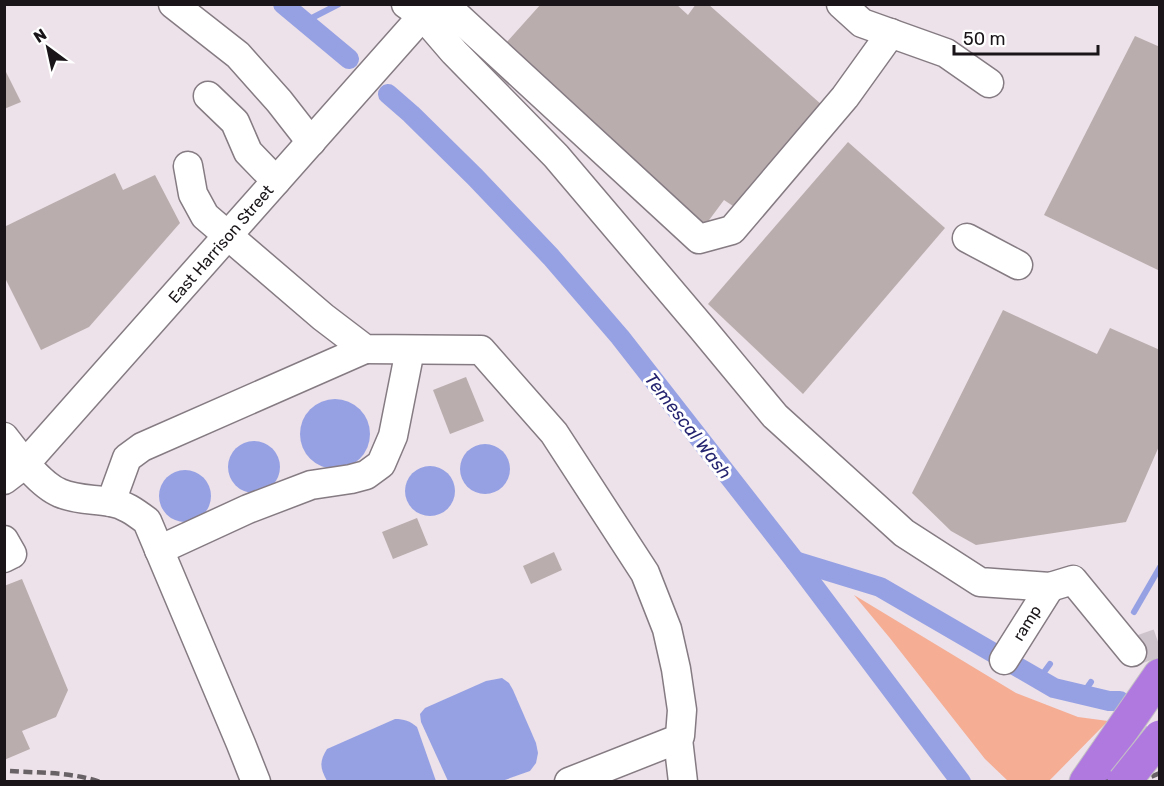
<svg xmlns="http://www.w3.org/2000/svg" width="1164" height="786" font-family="Rubik,sans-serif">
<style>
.green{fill:#f5ad94}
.water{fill:#96a1e4}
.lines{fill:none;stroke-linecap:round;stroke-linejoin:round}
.stream{stroke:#96a1e4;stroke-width:6}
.canal{stroke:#96a1e4;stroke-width:20}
.building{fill:#baadae}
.minor-tunnel{stroke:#cdc3ca;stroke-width:28;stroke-dasharray:28 14;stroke-linecap:butt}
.minor-casing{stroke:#857b82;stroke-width:31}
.highway-casing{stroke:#c3c2c3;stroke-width:35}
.minor{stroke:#fff;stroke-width:28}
.highway{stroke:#b079e0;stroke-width:33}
.rail{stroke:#686266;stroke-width:4.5;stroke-dasharray:9 4.5;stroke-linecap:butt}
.highway-bridge-casing{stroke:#c3c2c3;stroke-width:35;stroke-linecap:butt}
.highway-bridge{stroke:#b079e0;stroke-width:33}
.labels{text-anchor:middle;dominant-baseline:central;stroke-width:6;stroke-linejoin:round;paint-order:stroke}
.street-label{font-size:16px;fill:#191518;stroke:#fff}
.water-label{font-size:18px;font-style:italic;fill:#252470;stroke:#fff}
</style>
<rect width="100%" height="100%" fill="#ede2e9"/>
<path class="green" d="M854,595L1016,693L1078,717L1108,721L1049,781H1008L985,759L889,637Z"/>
<g class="water">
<circle cx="335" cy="434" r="35"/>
<circle cx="254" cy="467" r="26"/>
<circle cx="485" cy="469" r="25"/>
<circle cx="430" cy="491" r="25"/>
<circle cx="185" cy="496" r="26"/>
<path d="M502,678L509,683L513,690L536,743L538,753L536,763L530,771L502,781H448L421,722L420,714L425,708L486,681Z"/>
<path d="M395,719C404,719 410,721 417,727L436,781H327C320,768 319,762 327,749Z"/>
</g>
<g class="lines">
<g class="stream">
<path d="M304,22L339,4"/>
<path d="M1134,612L1160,567"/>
<path d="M1039,679L1050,664"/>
<path d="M1082,695L1091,682"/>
</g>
<g class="canal">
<path d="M283,4L349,59"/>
<path d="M388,94L411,114L475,177L551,257L620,337L795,561L961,782"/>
<path d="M795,561L880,587L1054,688L1109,701H1120"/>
</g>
</g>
<g class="building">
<path d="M541,4H676L688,15L696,4H708L822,105L736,208L724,200L701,231L498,52Z"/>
<path d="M1135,36L1160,47V271L1044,215Z"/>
<path d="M4,68L21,102L4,109Z"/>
<path d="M848,142L945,228L803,394L708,304Z"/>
<path d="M115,173L123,190L155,175L180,223L89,327L41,350L4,276V227Z"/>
<path d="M1003,310L1097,354L1110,328L1160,350V444L1126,522L976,545L951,531L912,493Z"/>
<path d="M466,377L484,421L450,434L433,390Z"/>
<path d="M417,518L428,545L393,559L382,532Z"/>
<path d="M554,552L562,570L531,584L523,566Z"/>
<path d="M22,579L68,690L56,717L22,731L30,749L4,760V586Z"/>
</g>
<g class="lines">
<path class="minor-tunnel" d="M1132,652L1160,642"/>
<defs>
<g id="minor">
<path d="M173,4L238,55L279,101L311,142"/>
<path d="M406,4L423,16L454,52L556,156L702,328L775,416L904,533L980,582L1050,587L1073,580L1132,652"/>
<path d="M444,4L699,239L732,230L845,97L891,33"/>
<path d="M841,4L862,23L946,53L989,83"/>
<path d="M208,96L235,122L248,152L276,181"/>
<path d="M188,166L193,194L205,216L323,317L365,349L481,350L554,433L645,573L667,629L676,669L682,710L680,736L678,739L569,782"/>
<path d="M967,238L1018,265"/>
<path d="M4,437C17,454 40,485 60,493C76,500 93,499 110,502C124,504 135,512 147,521L241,744L256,782"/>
<path d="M4,480L25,464L433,4"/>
<path d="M111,502L127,458L142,447L365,349"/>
<path d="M4,540L12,554L4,558"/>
<path d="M159,550L248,509L311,485L351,479L366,475L381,464L393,436L410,350"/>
<path d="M1004,660L1050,587"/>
<path d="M678,739L683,782"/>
</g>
<path id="highway" d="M1086,782L1160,675"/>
</defs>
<use href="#minor" class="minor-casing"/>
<use href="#highway" class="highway-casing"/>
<use href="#minor" class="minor"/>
<use href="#highway" class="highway"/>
<g class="rail">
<path d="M10,771C40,773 72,772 100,782"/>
<path d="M1106,782L1160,761"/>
<path d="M1139,782L1160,773"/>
</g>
<defs>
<path id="highway-bridge" d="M1124,782L1160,737"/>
</defs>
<use href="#highway-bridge" class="highway-bridge-casing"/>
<use href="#highway-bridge" class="highway-bridge"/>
</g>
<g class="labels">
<g class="street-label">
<text transform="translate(221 244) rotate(-49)">East Harrison Street</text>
<text transform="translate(1027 623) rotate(-58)">ramp</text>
</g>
<g class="water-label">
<text transform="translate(688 426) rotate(52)">Temescal Wash</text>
</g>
</g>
<rect width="1164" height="786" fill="none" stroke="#191518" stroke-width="12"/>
<g transform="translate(48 48) rotate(327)" stroke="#ffffff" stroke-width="4.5" paint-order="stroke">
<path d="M0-4.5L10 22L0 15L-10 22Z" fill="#191518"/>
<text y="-9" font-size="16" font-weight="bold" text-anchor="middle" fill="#191518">N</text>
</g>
<path d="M954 45v9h144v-9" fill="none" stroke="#191518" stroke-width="3"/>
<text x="963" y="45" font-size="18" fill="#191518" stroke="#ffffff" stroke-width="4.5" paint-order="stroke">50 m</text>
</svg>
